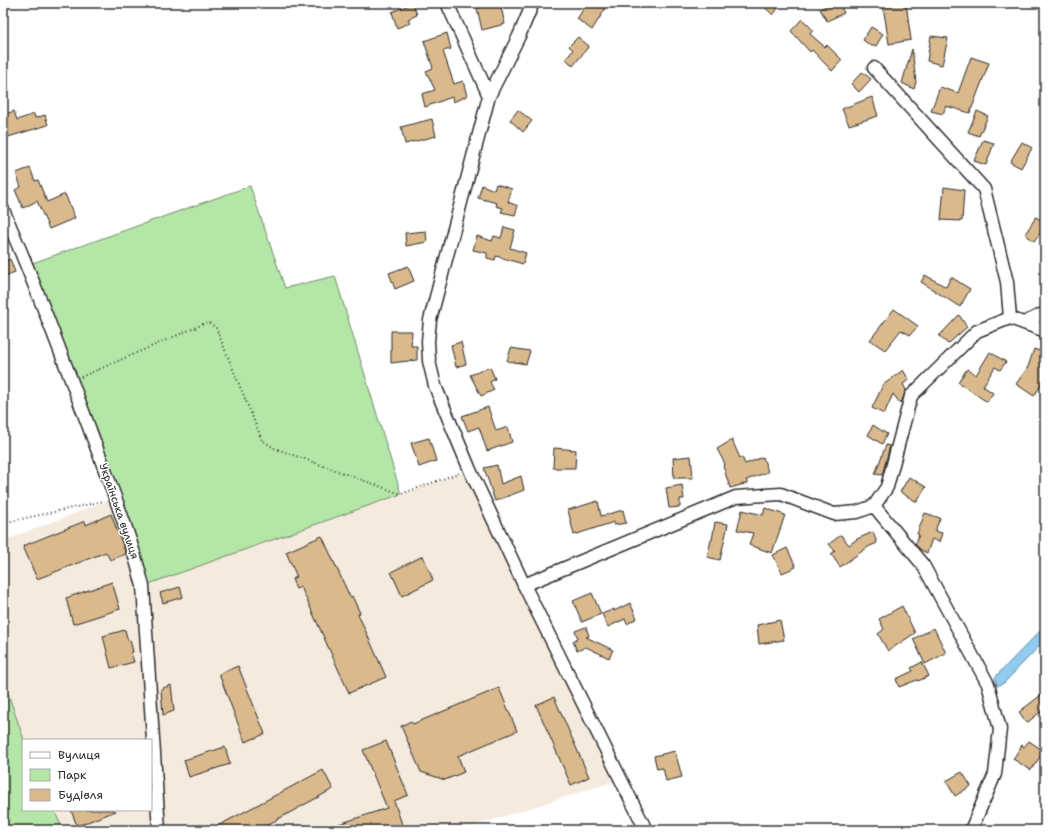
<svg xmlns="http://www.w3.org/2000/svg" width="1048" height="833" font-family="'Shantell Sans',sans-serif">
<style>
.built{fill:#f4eadd}
.green{fill:#b4e7a7;stroke:#708969}
.water{fill:#8fccef;stroke:#678ca1}
.building{fill:#dab98d;stroke:#2b2b2b}
.lines{fill:none;stroke-linecap:round;stroke-linejoin:round}
.minor-casing{stroke:#2b2b2b;stroke-width:15}
.path{stroke:#2b2b2b;stroke-width:2;stroke-dasharray:1 3;stroke-linecap:butt}
.minor{stroke:#fff;stroke-width:12}
.labels{text-anchor:middle;dominant-baseline:central;stroke-width:3;stroke-linejoin:round;paint-order:stroke}
.street-label{font-size:11px;fill:#2b2b2b;stroke:#fff}
</style>
<rect width="100%" height="100%" fill="#fff"/>
<filter id="ink" filterUnits="userSpaceOnUse"><feTurbulence type="fractalNoise" baseFrequency=".025" numOctaves="2"/><feDisplacementMap in="SourceGraphic" scale="8" xChannelSelector="R" yChannelSelector="G"/><feConvolveMatrix kernelMatrix="1 2 1 2 8 2 1 2 1" color-interpolation-filters="sRGB"/></filter>
<g filter="url(#ink)">
<path class="built" d="M470,470L622,779L460,830H63L54,810H151V740H24L3,679V541L115,498L143,586Z"/>
<g class="green">
<path d="M250,186L285,288L335,276L401,494L143,586L27,265Z"/>
<path d="M3,679L24,740L23,810H54L63,830H3Z"/>
</g>
<path class="water" d="M1045,626V640L1004,683L997,686L995,677Z"/>
<g class="building">
<path d="M413,3L417,15L408,19L410,23L397,28L392,12Z"/>
<path d="M495,3H500L505,24L482,30L477,8Z"/>
<path d="M587,3H597L605,9L592,30L577,19Z"/>
<path d="M760,3H775L779,7L773,15Z"/>
<path d="M824,3H839L844,13L827,21L820,9L826,6Z"/>
<path d="M898,3H906L911,40L889,44L883,6Z"/>
<path d="M802,19L813,30L810,34L825,47L827,45L842,60L832,71L812,50L810,52L791,31Z"/>
<path d="M871,27L883,34L876,46H871L863,40Z"/>
<path d="M447,33L451,49L443,51L454,84L463,81L467,96L453,102L452,97L425,107L422,94L435,90L426,71L433,68L424,41Z"/>
<path d="M931,36L948,38L942,65L927,61Z"/>
<path d="M578,37L589,46L573,66L566,59L573,50L569,46Z"/>
<path d="M912,49L916,82L914,89L902,83Z"/>
<path d="M971,57L989,63L970,113L946,106L943,114L931,111L940,87L958,93Z"/>
<path d="M862,72L871,79L859,92L851,84Z"/>
<path d="M872,97L878,116L849,125L842,109Z"/>
<path d="M518,110L532,121L523,132L510,120Z"/>
<path d="M14,111L17,120L34,114L35,118L45,115L48,125L8,137L3,124V115Z"/>
<path d="M977,111L988,116L979,136L968,132Z"/>
<path d="M432,119L436,136L405,144L401,127Z"/>
<path d="M983,140L994,143L986,165L974,161Z"/>
<path d="M1022,142L1032,148L1021,168L1010,162Z"/>
<path d="M30,168L35,181L38,180L47,202L65,194L75,218L49,229L37,201L23,208L15,190L21,187L16,173Z"/>
<path d="M496,184L512,189L508,202L518,206L515,215L501,212L503,208L496,206L497,203L478,198L482,185L494,190Z"/>
<path d="M944,187L964,190L962,221L941,220Z"/>
<path d="M1036,217L1045,223V227L1034,241L1025,234Z"/>
<path d="M504,227L515,230L510,248L526,253L523,264L496,256L495,260L487,258V253L473,250L477,236L492,241L494,236L501,238Z"/>
<path d="M426,231L427,242L406,246L405,233Z"/>
<path d="M10,259L15,272L3,277V262Z"/>
<path d="M408,266L414,281L395,289L389,273Z"/>
<path d="M925,275L946,287L951,277L970,289L960,307L921,282Z"/>
<path d="M894,309L918,326L910,335L901,330L885,350L870,340Z"/>
<path d="M959,315L967,327L948,344L939,336Z"/>
<path d="M391,331H412L411,346H417V360L391,363Z"/>
<path d="M461,342L466,364L456,367L451,345Z"/>
<path d="M511,348L530,351L526,364L507,361Z"/>
<path d="M1034,349L1045,353V379L1034,396L1016,384L1028,367Z"/>
<path d="M990,352L1006,362L1000,370L995,367L983,386L993,393L987,402L958,382L967,369L976,375Z"/>
<path d="M490,367L495,379L490,382L494,390L481,396L470,375Z"/>
<path d="M903,370L909,380L903,384L906,390L902,401L900,403L893,394L884,414L872,408L883,385Z"/>
<path d="M488,407L496,431L508,427L512,442L487,451L479,427L468,431L462,416Z"/>
<path d="M873,425L887,434L882,444L868,435Z"/>
<path d="M429,438L436,461L419,467L411,443Z"/>
<path d="M732,440L740,458L742,457L745,464L763,457L768,472L746,480L748,483L730,488L723,466L725,464L717,449Z"/>
<path d="M886,445L890,446L882,475L875,474Z"/>
<path d="M554,448L576,450L575,468H553Z"/>
<path d="M691,456L693,478H674L673,458Z"/>
<path d="M497,465L501,484L521,476L524,490L495,501L484,468Z"/>
<path d="M909,477L926,487L917,502L900,492Z"/>
<path d="M682,485L684,499H680V507L669,508L666,488Z"/>
<path d="M598,501L601,516L623,510L626,523L614,525V522L574,535L568,510Z"/>
<path d="M765,508L785,515L772,553L749,545L753,533L737,530L742,510L763,515Z"/>
<path d="M925,513L940,518L935,531L942,533L939,542L932,539L927,553L921,550L915,544L919,535L917,534Z"/>
<path d="M111,514L126,554L110,560L106,552L37,579L23,546L85,521L86,525Z"/>
<path d="M715,522L728,524L720,560L707,557L711,540H712Z"/>
<path d="M873,532L877,543L868,547L840,567L831,554L835,551L829,544L841,535L849,545L857,539Z"/>
<path d="M322,536L350,597L352,596L360,613L358,614L386,677L349,693L301,587L296,589L292,579L297,577L286,552Z"/>
<path d="M787,548L796,567L782,573L773,555Z"/>
<path d="M423,556L433,580L402,596L391,572Z"/>
<path d="M112,582L120,609L73,624L66,598Z"/>
<path d="M180,587L183,597L163,603L160,593Z"/>
<path d="M592,593L601,614L582,622L573,601Z"/>
<path d="M630,603L637,618L627,624L625,619L608,627L602,614L614,609V611Z"/>
<path d="M902,606L915,633L888,651L878,634L884,629L879,619Z"/>
<path d="M780,620L784,640L759,644L757,625Z"/>
<path d="M586,627L589,636L586,637L613,650L609,658L586,647L577,651L573,641L578,638L575,631Z"/>
<path d="M934,628L946,653L925,664L913,639Z"/>
<path d="M125,630L128,641L130,640L133,652L131,653L134,662L111,668L103,636Z"/>
<path d="M922,662L929,676L918,681L917,680L899,687L896,679L913,671L911,668Z"/>
<path d="M238,666L265,734L245,742L219,674Z"/>
<path d="M171,685L174,711L163,715L161,689Z"/>
<path d="M499,688L517,731L458,756L464,772L445,780L421,772L401,726L411,721L413,724Z"/>
<path d="M1045,692V719L1040,712L1027,723L1019,712Z"/>
<path d="M554,697L589,777L571,785L536,705Z"/>
<path d="M386,741L408,795L394,801L404,830H327V828L387,808L363,750Z"/>
<path d="M1029,741L1044,751L1031,770L1013,759L1022,745L1024,747Z"/>
<path d="M225,747L230,764L189,777L184,760Z"/>
<path d="M675,751L682,777L666,781L663,768L657,769L654,756Z"/>
<path d="M323,770L333,789L258,830H210Z"/>
<path d="M962,772L971,786L955,796L946,781Z"/>
<path d="M71,810H115L116,811L77,826Z"/>
</g>
<g class="lines">
<defs>
<g id="minor">
<path d="M447,3L489,96"/>
<path d="M533,3L519,36L489,96L430,320L428,341L429,361L435,386L470,470L524,585L646,830"/>
<path d="M874,68L984,189L1007,282L1010,318"/>
<path d="M3,210C35,282 62,356 90,430C109,482 130,533 143,586L159,830"/>
<path d="M1010,318L1045,331"/>
<path d="M1024,323L1045,313"/>
<path d="M874,506L923,565L988,684L1000,729L995,774L971,830"/>
<path d="M524,585L736,497L781,494L834,514L857,512L874,506L887,487L911,396L977,331L1010,318"/>
</g>
</defs>
<use href="#minor" class="minor-casing"/>
<g class="path">
<path d="M81,377L208,322L216,328L262,440L274,448L401,494L459,473"/>
<path d="M3,523L104,501"/>
</g>
<use href="#minor" class="minor"/>
</g>
</g>
<g class="labels">
<g class="street-label">
<text transform="translate(119 511) rotate(71)">Українська вулиця</text>
</g>
</g>
<rect width="1048" height="833" fill="none" stroke="#fff" stroke-width="16"/>
<rect x="8" y="8" width="1032" height="817" fill="none" stroke="#2b2b2b" stroke-width="1.5" filter="url(#ink)"/>
<rect x="22" y="739" width="130" height="72" fill="#ffffff" stroke="#aaaaaa"/>
<rect x="30" y="752" width="20" height="6" fill="#ffffff" stroke="#aaaaaa"/>
<text x="58" y="759" font-size="12" fill="#2b2b2b">Вулиця</text>
<rect x="30" y="769" width="20" height="12" fill="#b4e7a7" stroke="#aaaaaa"/>
<text x="58" y="779" font-size="12" fill="#2b2b2b">Парк</text>
<rect x="30" y="789" width="20" height="12" fill="#dab98d" stroke="#aaaaaa"/>
<text x="58" y="799" font-size="12" fill="#2b2b2b">Будівля</text>
</svg>
